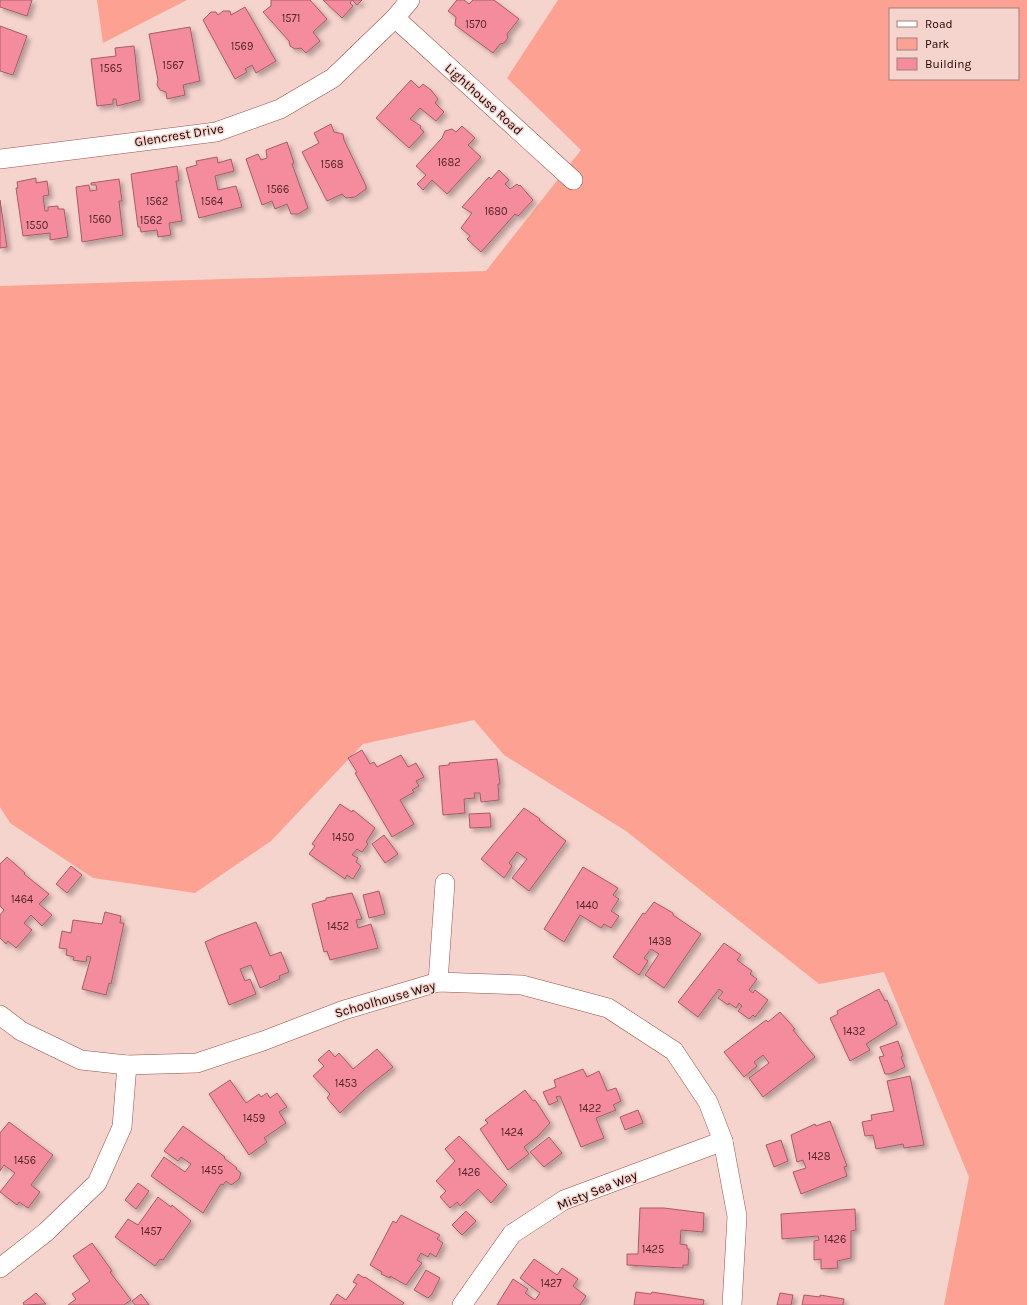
<svg xmlns="http://www.w3.org/2000/svg" width="1027" height="1305" font-family="Karla,sans-serif">
<style>
.green{fill:#fda192;fill-rule:evenodd}
.building{fill:#f58c9e;stroke:#a55c68;filter:url(#shadow)}
.lines{fill:none;stroke-linecap:round;stroke-linejoin:round}
.street-casing{stroke:#985046;stroke-width:20}
.street{stroke:#fff;stroke-width:19}
.labels{text-anchor:middle;dominant-baseline:central;stroke-width:3;stroke-linejoin:round;paint-order:stroke}
.number-label{font-size:11px;fill:#522529}
.street-label{font-size:13px;fill:#1c0302;stroke:#f6d4ce}
</style>
<defs>
<filter id="shadow"><feDropShadow dx="3.5" dy="3.5" stdDeviation="2" flood-color="#0004"/></filter>
</defs>
<rect width="100%" height="100%" fill="#f6d4ce"/>
<g class="green">
<path d="M97,0H187L103,43Z"/>
<path d="M558,0H1027V1305H944L969,1177L884,972L819,984L626,831L504,755L474,720L363,744L271,841L195,893L93,878L10,823L0,807V286L486,271L581,150L507,78ZM890,9H1018V79H890Z"/>
</g>
<g class="building">
<path d="M0,0H32L27,16L0,7Z"/>
<path d="M271,0H310L327,19L313,32L320,41L306,53L301,48L295,49L290,46L289,41L263,12L271,6Z"/>
<path d="M323,0H362L357,5L352,0L350,3L353,6L342,18Z"/>
<path d="M457,0H464L469,4L473,0H494L519,19L507,34L508,38L504,43L500,44L493,53L455,25L456,17L448,11Z"/>
<path d="M245,7L276,61L256,73L252,65L245,69L247,72L235,79L203,20L211,12H216L218,15L223,11H230L231,15Z"/>
<path d="M0,26L27,36L13,75L0,71Z"/>
<path d="M190,27L200,81L183,85L185,95L167,99L166,92L160,90L157,85L158,80L149,34Z"/>
<path d="M134,46L140,100L117,106L116,99H113V104L97,106L91,59L116,56L115,48Z"/>
<path d="M411,80L419,88L423,84L431,90L438,99L435,103L444,112L436,121L420,108L410,119L421,126L420,128L424,132L409,148L376,118Z"/>
<path d="M331,124L334,132L343,134L344,140L366,186V189L355,197L346,198L342,194L327,201L302,152L319,143L314,133Z"/>
<path d="M462,126L475,138L468,145L481,157L447,194L432,180L423,190L417,184L426,175L416,166L442,138L445,131L452,129L456,132Z"/>
<path d="M287,142L294,163L292,164L308,208L298,214H291L287,204L275,209L272,201L262,205L246,159L258,154L261,160L267,158L266,150Z"/>
<path d="M217,157L218,163L231,159L234,171L215,176L218,190L236,186L242,207L199,218L186,168L197,165L196,161Z"/>
<path d="M177,166L179,181H176L182,221L169,223L171,235L158,237L157,230L141,232L140,227H138L131,174Z"/>
<path d="M499,170L509,180L505,184L510,189L517,184L519,186L520,185L533,200L518,216L515,214L481,252L467,239L470,236L461,228L472,213L462,207L489,177L491,179Z"/>
<path d="M36,178V183L47,181L49,195L43,196L45,211H48V207L58,206V209H64L68,237L50,240V233L23,236L16,188H18L17,182Z"/>
<path d="M119,179L122,201H119L123,235L82,242L76,187L89,185L90,191L97,190L96,185H91V183Z"/>
<path d="M0,200L7,247L0,248Z"/>
<path d="M362,750L370,764L374,762L377,767L401,755L408,767L416,763L424,777L416,781L419,786L412,790L414,792L400,800L414,824L392,837L355,773L357,772L348,758Z"/>
<path d="M497,759L500,784H498L499,800L481,802L480,793H474L475,798L464,799L465,813L443,815L439,766L449,765V763Z"/>
<path d="M340,804L352,812L353,810L375,828L366,842L368,844L362,852L357,849L352,855L358,858L356,862L361,866L353,879L347,875L345,879L309,854L315,846L312,844Z"/>
<path d="M524,808L540,819L539,820L566,841L529,891L512,878L527,859L517,852L509,863L512,866L504,878L481,859Z"/>
<path d="M490,813L491,827L470,828L469,814Z"/>
<path d="M384,835L398,854L385,863L372,844Z"/>
<path d="M7,857L25,873L24,874L49,894L39,904L52,915L42,926L31,915L24,923L32,930L16,948L8,941L6,944L0,938V915L4,910L0,906V864Z"/>
<path d="M71,866L82,875L67,893L56,884Z"/>
<path d="M583,867L618,888L613,895L619,899L611,911L619,916L611,928L604,924L601,928L580,915L564,942L544,929Z"/>
<path d="M379,891L385,914L369,918L363,895Z"/>
<path d="M352,893L362,919L356,920L358,928L371,924L378,948L330,960L327,951L324,952L312,904L326,900V898Z"/>
<path d="M654,902L673,913V915L701,934L664,988L645,975L659,954L651,949L644,958L648,961L639,975L613,957L643,913L645,914Z"/>
<path d="M105,912L121,916L120,923H124L111,984L109,983L106,995L82,989L91,957L87,956L86,962L73,960L74,957L66,955L67,949L59,948L62,931L71,933L73,920L102,924Z"/>
<path d="M256,922L270,956L281,952L289,972L279,976L280,979L260,988L251,965L240,969L245,981L250,979L256,994L229,1005L205,942L218,936Z"/>
<path d="M724,943L741,955L737,960L752,971L750,974L757,979L749,990L753,993L755,990L768,1000L755,1017L753,1015L749,1019L738,1011L742,1006L739,1003L736,1008L729,1003L728,1005L718,998L723,992L719,989L698,1017L678,1002Z"/>
<path d="M879,989L885,1001L887,1000L897,1024L866,1044L870,1050L850,1061L830,1018L838,1014L837,1011Z"/>
<path d="M780,1012L795,1029L793,1030L815,1057L763,1097L749,1078L769,1063L763,1055L754,1062L757,1066L744,1077L724,1052L766,1020L768,1022Z"/>
<path d="M898,1041L903,1056L901,1057L905,1067L890,1074H885L879,1057L884,1056L880,1047Z"/>
<path d="M377,1049L393,1067L365,1089L340,1113L327,1098L330,1094L313,1076L324,1066L318,1060L329,1050L335,1057L339,1053L353,1069Z"/>
<path d="M583,1069L587,1077L599,1071L607,1091L616,1088L621,1101L613,1105L616,1110L596,1118L604,1138L581,1147L560,1096L556,1097L558,1101L549,1105L543,1092L556,1087L554,1080Z"/>
<path d="M910,1076L924,1145L904,1148L903,1144L876,1149L873,1135L865,1136L862,1122L872,1120L871,1115L894,1111L887,1081Z"/>
<path d="M230,1080L246,1103L259,1094L261,1097L267,1093L270,1098L277,1093L287,1107L279,1112L286,1123L264,1138L267,1142L249,1155L209,1094Z"/>
<path d="M525,1090L533,1101L535,1100L550,1123L537,1137L524,1147L529,1154L508,1170L480,1129L488,1123L485,1120Z"/>
<path d="M638,1110L643,1123L625,1130L620,1117Z"/>
<path d="M830,1121L847,1166L844,1167L847,1176L801,1194L793,1172L806,1168L803,1160L797,1162L791,1135L815,1124L816,1126Z"/>
<path d="M9,1122L53,1155L31,1185L40,1192L28,1208L19,1202L17,1205L0,1192L15,1173L4,1165L0,1171V1133Z"/>
<path d="M183,1126L225,1157L224,1158L237,1168L236,1169L241,1173L239,1179L234,1183L231,1185L226,1181L223,1185L221,1184L203,1213L151,1176L164,1157L185,1172L191,1164L181,1157L178,1161L164,1151Z"/>
<path d="M459,1136L507,1185L491,1203L478,1189L460,1206L457,1202L450,1208L440,1197L446,1191L436,1181L455,1161L445,1149Z"/>
<path d="M549,1137L562,1153L544,1167L530,1152Z"/>
<path d="M781,1140L788,1161L774,1167L766,1145Z"/>
<path d="M138,1183L149,1191L136,1209L125,1200Z"/>
<path d="M158,1197L171,1207L172,1205L191,1221L163,1260L160,1259L155,1266L115,1237L128,1219L138,1225Z"/>
<path d="M640,1208H664L704,1213L703,1232L681,1230L680,1244L687,1245V1249H689L688,1265H683V1268L627,1265V1254H638Z"/>
<path d="M855,1209L856,1230L851,1231V1258L837,1261L838,1268L821,1269V1259L814,1260V1241L819,1240L818,1236L782,1239L781,1214Z"/>
<path d="M466,1211L476,1221L462,1235L452,1225Z"/>
<path d="M401,1215L440,1235L437,1239L443,1243L436,1257L430,1253L428,1257L421,1253L417,1260L422,1263L406,1285L390,1276V1278L381,1274L382,1272L370,1265L393,1221L396,1223Z"/>
<path d="M92,1243L112,1271L110,1272L131,1300L124,1305H68L76,1299L72,1294L90,1281L73,1256Z"/>
<path d="M534,1259L557,1275L562,1268L578,1279L573,1286L586,1296L580,1305H497L513,1279L528,1289L525,1293L535,1300L540,1293L520,1278Z"/>
<path d="M426,1270L440,1278L432,1294L428,1298L414,1290Z"/>
<path d="M358,1274L364,1278L365,1277L404,1303L402,1305H330L337,1294L346,1300L357,1284L353,1282Z"/>
<path d="M636,1292L651,1294L652,1292L704,1300L703,1305H634Z"/>
<path d="M36,1293L46,1304L24,1305L23,1303Z"/>
<path d="M780,1293L793,1295L791,1305H777Z"/>
<path d="M141,1294L149,1305H135L132,1301Z"/>
<path d="M804,1295L820,1297V1295L844,1299L843,1305H802Z"/>
</g>
<g class="lines">
<defs>
<g id="street">
<path d="M395,18L573,180"/>
<path d="M0,159L216,132L280,109L333,78L395,18L410,0"/>
<path d="M438,982L445,883"/>
<path d="M0,1015L21,1031L81,1060L127,1065L197,1063L263,1041L344,1010L438,982L522,985L608,1008L674,1051L708,1102L723,1141L737,1216L732,1305"/>
<path d="M0,1268L46,1232L97,1183L122,1127L127,1065"/>
<path d="M462,1305L512,1234L564,1200L723,1141"/>
</g>
</defs>
<use href="#street" class="street-casing"/>
<use href="#street" class="street"/>
</g>
<g class="labels">
<g class="number-label">
<text x="291" y="18">1571</text>
<text x="476" y="24">1570</text>
<text x="242" y="46">1569</text>
<text x="173" y="65">1567</text>
<text x="111" y="68">1565</text>
<text x="449" y="162">1682</text>
<text x="332" y="164">1568</text>
<text x="278" y="189">1566</text>
<text x="157" y="201">1562</text>
<text x="212" y="201">1564</text>
<text x="496" y="211">1680</text>
<text x="100" y="219">1560</text>
<text x="151" y="220">1562</text>
<text x="37" y="225">1550</text>
<text x="343" y="837">1450</text>
<text x="22" y="899">1464</text>
<text x="587" y="905">1440</text>
<text x="338" y="926">1452</text>
<text x="660" y="941">1438</text>
<text x="854" y="1031">1432</text>
<text x="346" y="1083">1453</text>
<text x="590" y="1108">1422</text>
<text x="254" y="1118">1459</text>
<text x="512" y="1132">1424</text>
<text x="819" y="1156">1428</text>
<text x="25" y="1160">1456</text>
<text x="212" y="1170">1455</text>
<text x="469" y="1172">1426</text>
<text x="151" y="1231">1457</text>
<text x="835" y="1239">1426</text>
<text x="653" y="1249">1425</text>
<text x="551" y="1283">1427</text>
</g>
<g class="street-label">
<text transform="translate(484 99) rotate(42)">Lighthouse Road</text>
<text transform="translate(179 135) rotate(-9)">Glencrest Drive</text>
<text transform="translate(385 999) rotate(-16)">Schoolhouse Way</text>
<text transform="translate(597 1190) rotate(-22)">Misty Sea Way</text>
</g>
</g>
<rect x="889" y="8" width="130" height="72" fill="#f6d4ce" stroke="#9f807c"/>
<rect x="897" y="21" width="20" height="6" fill="#ffffff" stroke="#9f807c"/>
<text x="925" y="28" font-size="12" fill="#1c0302">Road</text>
<rect x="897" y="38" width="20" height="12" fill="#fda192" stroke="#9f807c"/>
<text x="925" y="48" font-size="12" fill="#1c0302">Park</text>
<rect x="897" y="58" width="20" height="12" fill="#f58c9e" stroke="#9f807c"/>
<text x="925" y="68" font-size="12" fill="#1c0302">Building</text>
</svg>
